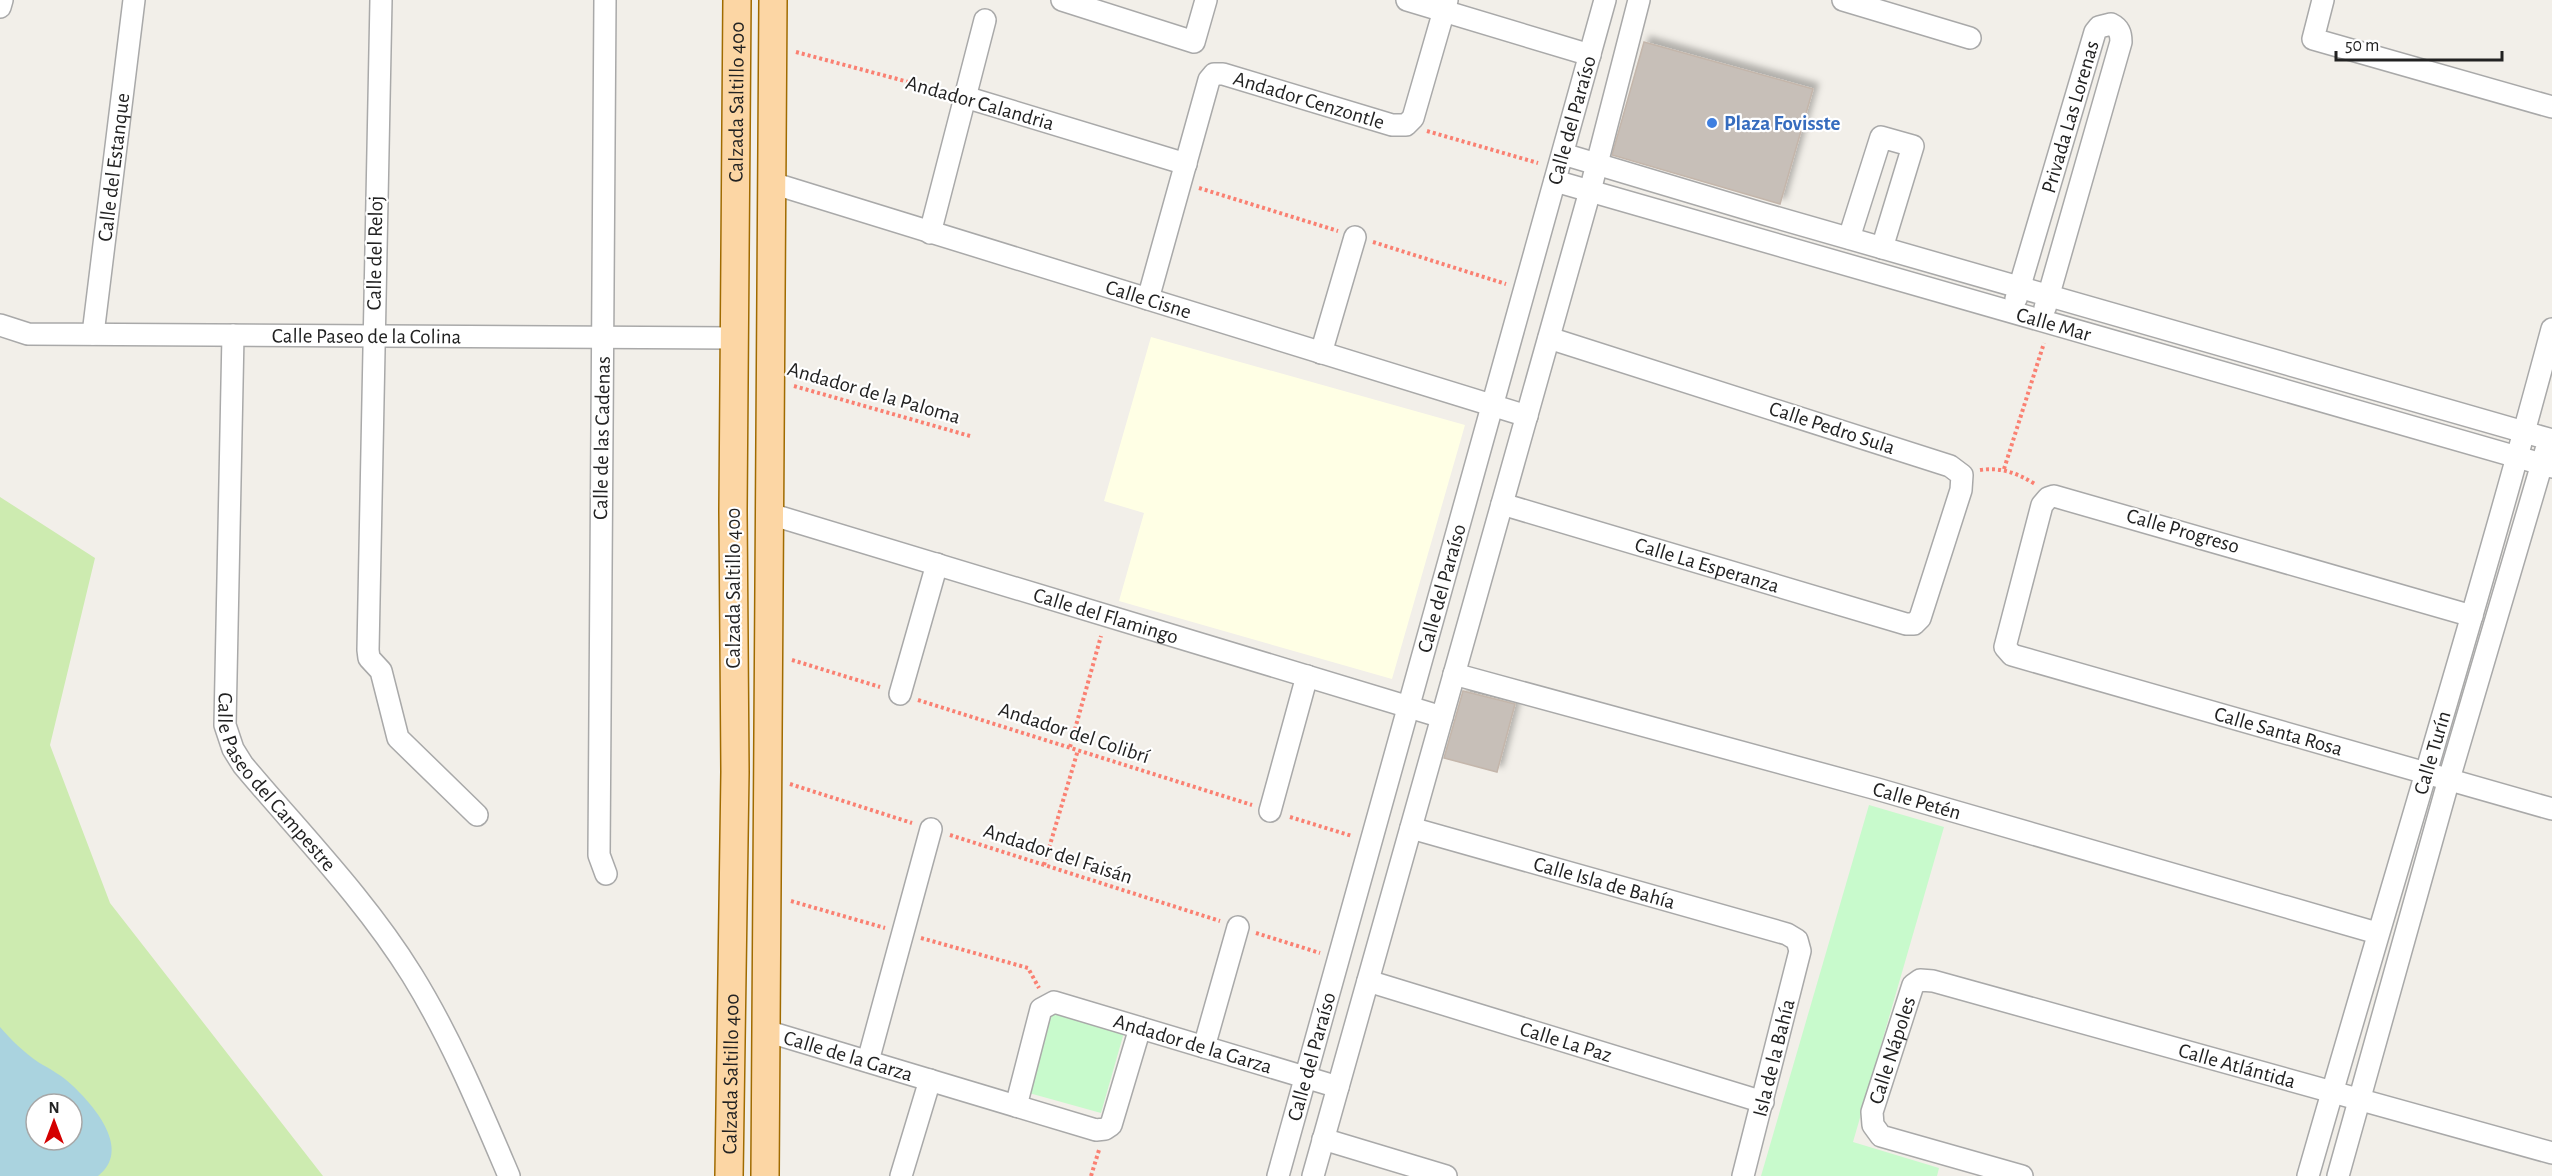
<svg xmlns="http://www.w3.org/2000/svg" width="2552" height="1176" font-family="'Alegreya Sans',sans-serif">
<style>
.education{fill:#ffffe5}
.grass{fill:#cdebb0;fill-rule:evenodd}
.park{fill:#c8facc}
.water{fill:#aad3df;fill-rule:evenodd}
.building{fill:#c7bfb8;stroke:#c4b6ab;stroke-width:1.5;filter:url(#shadow)}
.lines{fill:none;stroke-linecap:round;stroke-linejoin:round}
.minor-casing{stroke:#a9a9a9;stroke-width:24}
.major-casing{stroke:#a06b00;stroke-width:30}
.path{stroke:#fa8072;stroke-width:4;stroke-dasharray:3 3;stroke-linecap:butt}
.minor{stroke:#fff;stroke-width:21}
.major{stroke:#fcd6a4;stroke-width:27}
.shop-dot{fill:#3f7fe0;stroke:#fff;stroke-width:2}
.labels{text-anchor:middle;dominant-baseline:central;stroke-width:4.5;stroke-linejoin:round;paint-order:stroke}
.street-label{font-size:21px;fill:#222;stroke:#fff}
.shop-label{font-size:21px;font-weight:bold;fill:#366cbe;stroke:#fff;text-anchor:start}
</style>
<defs>
<filter id="shadow"><feDropShadow dx="5.5" dy="-5.5" stdDeviation="3" flood-color="#0004"/></filter>
</defs>
<rect width="100%" height="100%" fill="#f2efe9"/>
<path class="education" d="M1151,337L1465,425L1392,679L1119,601L1144,513L1104,501Z"/>
<path class="grass" d="M0,497L95,558L50,745L110,903L323,1176H0ZM36,1104H72V1140H36Z"/>
<g class="park">
<path d="M1869,805L1944,827L1853,1142L1939,1168L1937,1176H1761Z"/>
<path d="M1055,1002L1127,1022L1101,1113L1029,1093Z"/>
</g>
<path class="water" d="M0,1027C11,1040 24,1052 38,1062C50,1069 63,1076 73,1086C95,1107 132,1150 98,1176H0ZM36,1104H72V1140H36Z"/>
<g class="building">
<path d="M1644,42L1813,89L1780,204L1612,155Z"/>
<path d="M1463,691L1515,704L1497,772L1444,758Z"/>
</g>
<g class="lines">
<defs>
<g id="minor">
<path d="M381,0L368,650L369,658L381,671L398,738L477,815"/>
<path d="M605,0L599,855L606,874"/>
<path d="M1062,0L1194,42L1206,0"/>
<path d="M1407,0L1590,55"/>
<path d="M1843,0L1970,38"/>
<path d="M2323,0L2313,39L2552,107"/>
<path d="M0,7L2,0"/>
<path d="M965,97L1186,164"/>
<path d="M1563,154L1764,214L2552,440"/>
<path id="s1" d="M1555,181L2552,467"/>
<path id="s2" d="M772,183L1527,416"/>
<path d="M930,233L985,20"/>
<path d="M1849,238L1881,137L1913,146L1882,248"/>
<path id="s3" d="M1148,299L1209,80L1214,74H1223L1392,125H1406L1413,118L1447,0"/>
<path id="s4" d="M2016,299L2095,32L2099,27L2111,24C2119,28 2121,33 2121,42L2045,308"/>
<path id="s5" d="M0,325L28,334L734,338"/>
<path id="s6" d="M93,334L134,0"/>
<path id="s7" d="M233,335L225,725L233,749L243,765C300,833 365,899 412,975C451,1038 480,1108 509,1176"/>
<path d="M1321,353L1355,237"/>
<path id="s8" d="M1502,504L1906,624H1914L1920,618L1961,490L1962,475L1950,466L1549,338"/>
<path id="s9" d="M770,514L1442,717"/>
<path id="s10" d="M2472,616L2054,496L2048,498L2042,505L2005,647L2012,655L2552,809"/>
<path id="s11" d="M1454,674L1877,789L2377,933"/>
<path d="M900,694L937,564"/>
<path d="M1270,811L1307,676"/>
<path id="s12" d="M1411,828L1787,934L1797,940L1800,951L1743,1176"/>
<path id="s13" d="M1368,981L1763,1102"/>
<path id="s14" d="M766,1031L1096,1130L1105,1129L1111,1125L1140,1028"/>
<path d="M1204,1047L1238,927"/>
<path d="M868,1061L931,829"/>
<path id="s15" d="M1016,1106L1041,1009L1054,1002L1338,1087"/>
<path d="M1323,1139L1446,1176"/>
<path d="M901,1176L930,1080"/>
<path id="s16" d="M1278,1176L1605,0"/>
<path d="M1313,1176L1590,191L1639,0"/>
<path id="s17" d="M2022,1176L1881,1136L1873,1125L1872,1112L1913,985L1920,980L1933,981L2552,1153"/>
<path id="s18" d="M2308,1176C2389,893 2476,613 2552,329"/>
<path d="M2338,1176L2449,779L2546,450"/>
</g>
<g id="major">
<path id="s19" d="M729,1176L735,772L733,511L737,0"/>
<path d="M765,1176L773,0"/>
</g>
</defs>
<use href="#minor" class="minor-casing"/>
<use href="#major" class="major-casing"/>
<g class="path">
<path d="M796,52L946,92"/>
<path d="M1427,131L1538,163"/>
<path d="M1199,188L1338,231"/>
<path d="M1373,242L1506,284"/>
<path d="M794,386L970,436"/>
<path d="M2004,469L2044,343"/>
<path d="M1980,470C2001,467 2017,473 2035,484"/>
<path d="M792,660L880,687"/>
<path d="M918,700L1252,805"/>
<path d="M1070,747L1101,636"/>
<path d="M790,784L912,823"/>
<path d="M1290,817L1352,836"/>
<path d="M950,835L1220,921"/>
<path d="M1044,865L1078,750"/>
<path d="M791,901L885,928"/>
<path d="M1256,933L1320,953"/>
<path d="M921,938L1028,968L1039,988"/>
<path d="M1091,1176L1099,1150"/>
</g>
<use href="#minor" class="minor"/>
<use href="#major" class="major"/>
</g>
<circle class="shop-dot" cx="1712" cy="123" r="6"/>
<g class="labels">
<g class="street-label">
<text stroke="none"><textPath href="#s3" startOffset="334">Andador Cenzontle</textPath></text>
<text stroke="none"><textPath href="#s19" startOffset="1074">Calzada Saltillo 400</textPath></text>
<text transform="translate(980 103) rotate(16)">Andador Calandria</text>
<text stroke="none"><textPath href="#s4" startOffset="190">Privada Las Lorenas</textPath></text>
<text stroke="none"><textPath href="#s16" startOffset="1096">Calle del Paraíso</textPath></text>
<text stroke="none"><textPath href="#s6" startOffset="168">Calle del Estanque</textPath></text>
<text transform="translate(375 253) rotate(-89)">Calle del Reloj</text>
<text stroke="none"><textPath href="#s2" startOffset="394">Calle Cisne</textPath></text>
<text stroke="none"><textPath href="#s1" startOffset="519">Calle Mar</textPath></text>
<text stroke="none"><textPath href="#s5" startOffset="368">Calle Paseo de la Colina</textPath></text>
<text transform="translate(874 393) rotate(16)">Andador de la Paloma</text>
<text transform="translate(1832 428) rotate(18)">Calle Pedro Sula</text>
<text transform="translate(602 438) rotate(-89)">Calle de las Cadenas</text>
<text transform="translate(2183 531) rotate(16)">Calle Progreso</text>
<text stroke="none"><textPath href="#s8" startOffset="214">Calle La Esperanza</textPath></text>
<text transform="translate(733 588) rotate(-90)">Calzada Saltillo 400</text>
<text stroke="none"><textPath href="#s16" startOffset="610">Calle del Paraíso</textPath></text>
<text stroke="none"><textPath href="#s9" startOffset="351">Calle del Flamingo</textPath></text>
<text stroke="none"><textPath href="#s10" startOffset="885">Calle Santa Rosa</textPath></text>
<text transform="translate(1074 733) rotate(18)">Andador del Colibrí</text>
<text stroke="none"><textPath href="#s18" startOffset="441">Calle Turín</textPath></text>
<text stroke="none"><textPath href="#s7" startOffset="464">Calle Paseo del Campestre</textPath></text>
<text stroke="none"><textPath href="#s11" startOffset="480">Calle Petén</textPath></text>
<text transform="translate(1058 854) rotate(18)">Andador del Faisán</text>
<text stroke="none"><textPath href="#s12" startOffset="201">Calle Isla de Bahía</textPath></text>
<text stroke="none"><textPath href="#s13" startOffset="207">Calle La Paz</textPath></text>
<text stroke="none"><textPath href="#s15" startOffset="260">Andador de la Garza</textPath></text>
<text stroke="none"><textPath href="#s17" startOffset="238">Calle Nápoles</textPath></text>
<text stroke="none"><textPath href="#s14" startOffset="86">Calle de la Garza</textPath></text>
<text stroke="none"><textPath href="#s16" startOffset="124">Calle del Paraíso</textPath></text>
<text transform="translate(1774 1058) rotate(-76)">Isla de la Bahía</text>
<text stroke="none"><textPath href="#s17" startOffset="644">Calle Atlántida</textPath></text>
<text stroke="none"><textPath href="#s19" startOffset="102">Calzada Saltillo 400</textPath></text>
</g>
<g class="shop-label">
<text x="1724" y="123">Plaza Fovisste</text>
</g>
</g>
<g transform="translate(54 1122)"><circle r="28" fill="#ffffff" stroke="#a7a7a7" stroke-width="1.5"/>
<path d="M0-4.5L10 22L0 15L-10 22Z" fill="#d40000"/>
<text y="-9" font-size="16" font-weight="bold" text-anchor="middle" fill="#222222">N</text>
</g>
<path d="M2336 51v9h166v-9" fill="none" stroke="#222222" stroke-width="3"/>
<text x="2345" y="51" font-size="18" fill="#222222" stroke="#ffffff" stroke-width="4.5" paint-order="stroke">50 m</text>
</svg>
